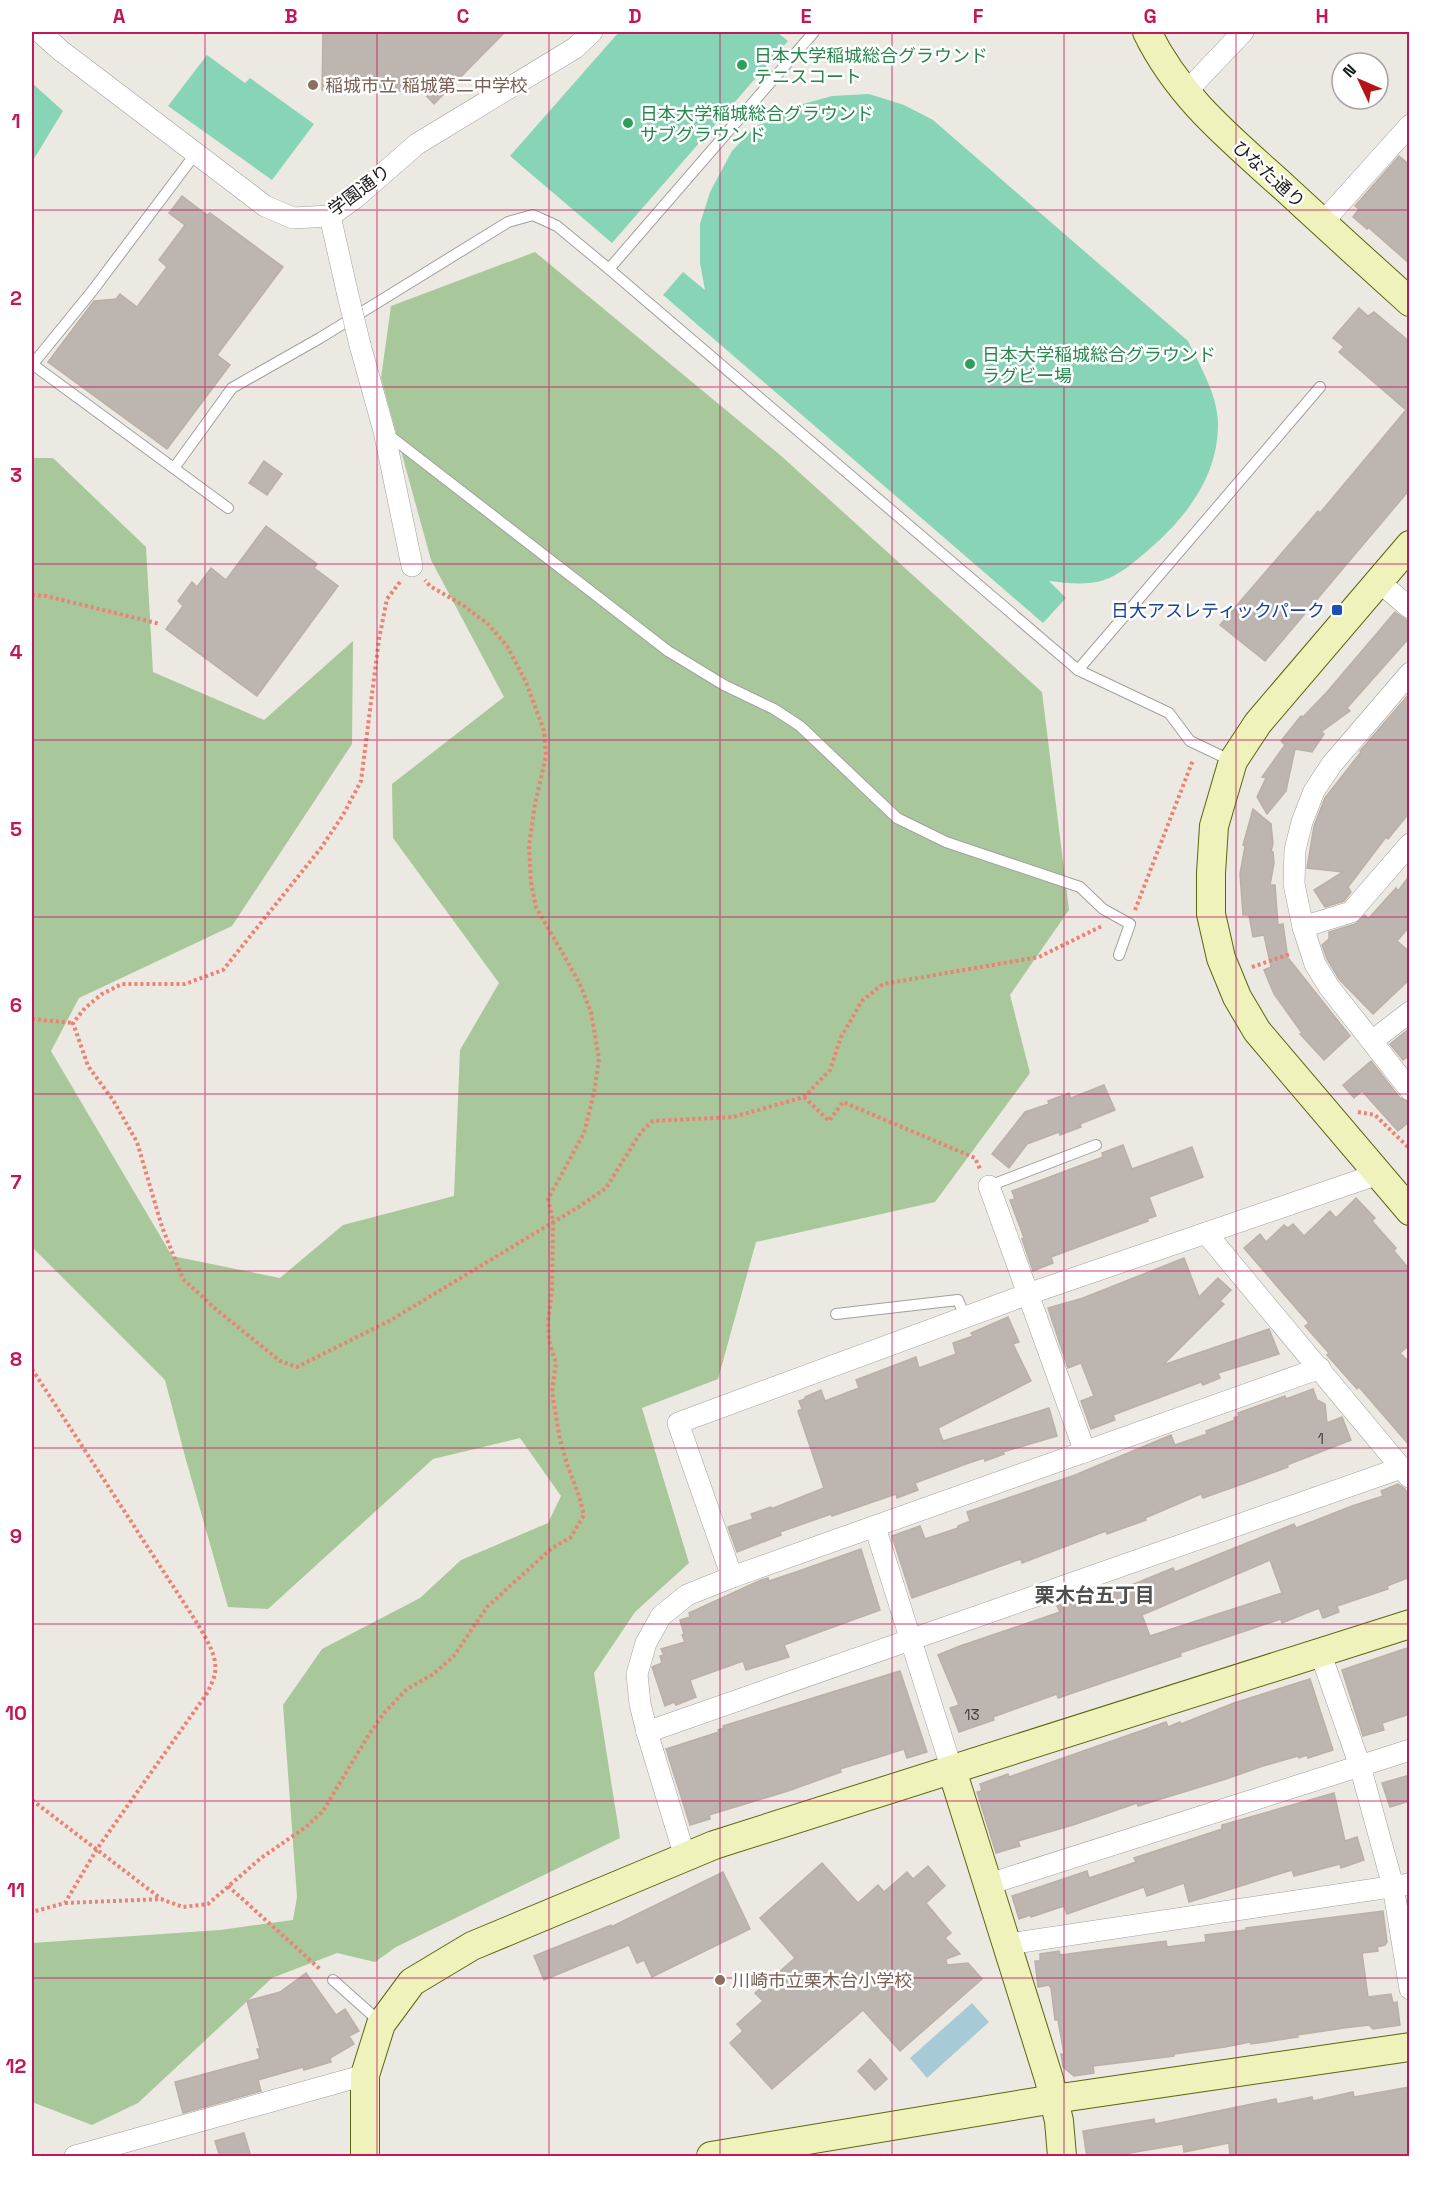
<svg xmlns="http://www.w3.org/2000/svg" width="1441" height="2188" font-family="'Space Grotesk','Noto Sans JP',sans-serif">
<style>
.forest{fill:#a8c89b}
.pitch{fill:#88d4b7}
.water{fill:#a7cbd6}
.building{fill:#bcb5b0;stroke:#bcb0a6;stroke-width:1.5;fill-rule:evenodd}
.lines{fill:none;stroke-linecap:round;stroke-linejoin:round}
.lane-casing{stroke:#a0a0a0;stroke-width:12}
.street-casing{stroke:#a0a0a0;stroke-width:22}
.secondary-casing{stroke:#5c660f;stroke-width:30}
.path{stroke:#eb8275;stroke-width:4;stroke-dasharray:3 3;stroke-linecap:butt}
.lane{stroke:#fff;stroke-width:10}
.street{stroke:#fff;stroke-width:21}
.secondary{stroke:#eff2ba;stroke-width:28}
.street-bridge-casing{stroke:#a0a0a0;stroke-width:22;stroke-linecap:butt}
.street-bridge{stroke:#fff;stroke-width:21}
.grid{fill:none;stroke:#c2185b;stroke-width:1.5;stroke-opacity:0.55}
.leisure-dot{fill:#2e9e5b;stroke:#fff;stroke-width:2}
.education-dot{fill:#8d6e63;stroke:#fff;stroke-width:2}
.transit-dot{fill:#1a4fb4;stroke:#fff;stroke-width:2}
.labels{text-anchor:middle;dominant-baseline:central;stroke-width:5;stroke-linejoin:round;paint-order:stroke}
.number-label{font-size:15px;fill:#444241}
.leisure-label{font-size:18px;fill:#27864d;stroke:#fff;text-anchor:start}
.education-label{font-size:18px;fill:#785e54;stroke:#fff;text-anchor:start}
.street-label{font-size:18px;fill:#1c1c1c;stroke:#fff}
.transit-label{font-size:18px;fill:#164399;stroke:#fff;text-anchor:end}
.neighbourhood-label{font-size:20px;font-weight:bold;fill:#4f4f4f;stroke:#fff}
.neatline{fill:none;stroke:#c2185b;stroke-width:2}
.grid-label{font-size:20px;text-anchor:middle;font-weight:bold;fill:#c2185b}
</style>
<rect width="100%" height="100%" fill="#ece9e2"/>
<path class="forest" d="M535,252L779,454L1042,692L1069,910L1010,995L1030,1073L935,1202L756,1242L718,1379L642,1408L689,1563L635,1612L594,1673L620,1838L396,1947L375,1962L337,1953L272,1978L138,2103L92,2125L32,2102V1943L220,1930L293,1920L297,1897L283,1705L322,1649L420,1598L461,1560L548,1523L561,1496L520,1438L433,1459L268,1609L228,1607L186,1460L165,1380L32,1247V458H53L146,547L153,672L264,720L353,641L352,744L232,926L79,998L51,1051L172,1256L280,1278L343,1225L454,1196L460,1050L499,983L393,838L392,784L504,697L431,560L381,378L391,306Z"/>
<g class="pitch">
<path d="M619,32H777L788,41L612,243L510,156Z"/>
<path d="M207,55L245,83L250,78L314,124L272,180L168,106Z"/>
<path d="M32,83L63,111L32,162Z"/>
<path d="M869,94L904,105L933,120L1188,341C1200,366 1217,394 1218,422C1219,477 1185,519 1145,553C1134,562 1118,576 1104,580C1086,586 1067,583 1049,581L1066,598L1043,623L663,295L683,272L705,290L700,263V224L710,192L732,151L755,127L792,107L832,96Z"/>
</g>
<path class="water" d="M972,2003L989,2022L927,2078L910,2058Z"/>
<g class="building">
<path d="M323,32H505L434,104L422,91L322,90Z"/>
<path d="M1399,156L1410,165V264L1368,227L1367,229L1353,217L1359,209L1355,206Z"/>
<path d="M182,196L207,215L210,213L283,267L217,355L230,365L167,449L48,362L94,301L116,299L120,294L137,307L167,267L159,260L185,225L169,213Z"/>
<path d="M1359,308L1368,316L1374,312L1410,342V489L1265,661L1220,625L1318,511L1320,513L1406,410L1339,352L1344,347L1333,338Z"/>
<path d="M264,461L282,474L267,495L249,483Z"/>
<path d="M266,526L317,564L314,568L338,586L257,696L166,629L183,606L178,601L192,582L197,587L211,568L226,580Z"/>
<path d="M1395,612L1410,623V637L1347,708L1350,711L1321,732L1324,734L1312,752L1295,749L1286,791L1267,814L1257,797L1266,778L1262,777L1285,745L1281,741L1301,716L1303,717L1327,692Z"/>
<path d="M1410,693V812L1388,839L1386,837L1348,887L1351,892L1344,901L1325,907L1314,890L1343,872L1307,868L1314,826L1325,798L1361,752L1360,751Z"/>
<path d="M1253,809L1271,824L1273,844L1271,851L1273,852L1274,863L1270,885H1275L1278,925L1283,924L1287,952L1285,954L1350,1036L1324,1060L1300,1034L1302,1033L1274,994L1264,970L1271,967L1264,935L1253,937L1249,915H1243L1240,874L1245,846L1243,845Z"/>
<path d="M1410,875V926L1397,941L1410,952V979L1373,1014L1339,979L1327,959L1322,945L1329,939V932L1355,924L1365,915L1368,919L1396,888L1398,891Z"/>
<path d="M1410,1028V1055L1403,1060L1390,1044Z"/>
<path d="M1371,1061L1400,1098L1410,1102V1121L1398,1131L1362,1091L1354,1098L1343,1085Z"/>
<path d="M1104,1085L1115,1110L1080,1124L1081,1127L1060,1135L1059,1132L1027,1144L1009,1168L992,1154L1025,1112L1049,1104L1048,1101L1069,1093L1071,1098Z"/>
<path d="M1123,1145L1132,1169L1192,1147L1203,1177L1149,1197L1156,1216L1147,1219L1148,1221L1051,1257L1053,1263L1033,1271L1022,1239L1024,1238L1010,1200L1015,1199L1012,1191L1103,1157L1102,1153Z"/>
<path d="M1356,1198L1375,1218L1372,1221L1396,1248L1394,1251L1410,1270V1345L1400,1353L1410,1363V1446L1359,1387L1357,1389L1327,1355L1329,1353L1305,1326L1309,1323L1244,1248L1260,1234L1266,1242L1284,1225L1288,1228L1293,1224L1304,1236L1330,1211L1336,1218Z"/>
<path d="M1184,1258L1199,1297L1218,1278L1231,1290L1220,1301L1224,1304L1163,1365L1269,1329L1279,1354L1218,1373L1220,1378L1203,1385L1201,1382L1113,1415L1115,1420L1091,1429L1081,1401L1094,1396L1081,1363L1068,1368L1048,1308L1083,1298Z"/>
<path d="M1008,1317L1019,1342L1013,1344L1031,1381L938,1428L943,1441L1049,1408L1057,1436L1003,1452L1004,1454L985,1461L984,1458L966,1464L915,1483L918,1490L897,1498L896,1494L832,1516L831,1514L780,1532L781,1535L737,1552L728,1527L753,1519L751,1514L771,1507V1509L824,1488L798,1411L802,1409L799,1401L805,1399V1397L821,1390L825,1401L859,1388L856,1380L916,1357L919,1368L956,1354L953,1343L973,1336L971,1333Z"/>
<path d="M1313,1389L1317,1400L1325,1404L1327,1423L1342,1417L1351,1440L1287,1465L1288,1467L1245,1483L1203,1498L1201,1494L1145,1518L1146,1520L1107,1534L1106,1531L1022,1563L1021,1559L912,1598L892,1536L920,1526L925,1539L958,1528V1526L970,1521L967,1512L1075,1475L1171,1435L1175,1445L1207,1434L1206,1431L1235,1420L1234,1418L1239,1416L1238,1413L1285,1396L1286,1399Z"/>
<path d="M1398,1484L1405,1489L1410,1501V1577L1387,1586L1388,1589L1337,1606L1339,1612L1323,1618L1319,1608L1282,1623L1281,1619L1180,1653L1181,1656L1058,1698L1057,1694L993,1717L994,1720L959,1732L950,1708L959,1705L938,1655L960,1646L1060,1612L1057,1606L1080,1597L1083,1605L1173,1568L1175,1572L1294,1524L1296,1528L1352,1506L1383,1496L1381,1491ZM1270,1560L1282,1593L1150,1636L1142,1615Z"/>
<path d="M861,1549L880,1610L784,1645L789,1657L746,1670L743,1661L690,1680L696,1697L676,1705L674,1702L665,1706L652,1667L662,1663L660,1656L664,1655L661,1649L685,1642L682,1635L684,1634L680,1620L690,1617L689,1613L761,1580L768,1578L769,1581L796,1572Z"/>
<path d="M1410,1647V1714L1382,1723L1384,1730L1363,1736L1342,1670Z"/>
<path d="M900,1671L927,1752L907,1758L904,1749L876,1758L840,1769L841,1772L788,1791L709,1815L710,1819L690,1825L666,1749L719,1732L718,1730L724,1728L723,1726Z"/>
<path d="M1310,1679L1333,1750L1308,1758L1307,1755L1299,1758L1298,1756L1263,1766L1226,1779L1138,1806L1137,1803L1073,1825L1018,1841L1020,1846L996,1853L977,1792L982,1791L980,1784L1008,1774L1009,1777L1166,1722L1168,1727L1180,1722L1181,1724L1234,1703Z"/>
<path d="M1410,1775V1801L1390,1807L1382,1783Z"/>
<path d="M1334,1793L1345,1841L1357,1837L1364,1860L1341,1868L1340,1864L1294,1876L1292,1870L1189,1902L1184,1883L1147,1896L1144,1887L1067,1914L1064,1906L1031,1917L1030,1915L1019,1919L1012,1896L1087,1871L1089,1878L1136,1862L1134,1858L1222,1829V1825Z"/>
<path d="M822,1863L858,1903L878,1885L884,1892L907,1872L913,1879L928,1866L945,1886L926,1903L951,1933L945,1938L960,1954L946,1959L947,1965L968,1963L982,1979L900,2051L863,2010L772,2089L730,2043L743,2031L737,2024L763,2001L755,1993L795,1958L760,1918Z"/>
<path d="M723,1872L750,1929L652,1977L644,1960L637,1963L629,1945L544,1980L534,1956L611,1925V1927Z"/>
<path d="M1383,1911L1387,1942L1385,1945L1377,1947L1378,1951L1362,1953L1368,1997L1391,1994L1393,2003L1397,2002L1400,2025L1373,2029L1369,2025L1344,2028L1297,2035L1298,2037L1251,2044L1250,2042L1225,2047L1174,2054V2056L1093,2066L1094,2073L1074,2076L1063,2067L1061,2054H1064L1058,2020H1055L1051,1988L1049,1985L1038,1987L1035,1961H1040V1954L1059,1951L1060,1955L1166,1941L1167,1947L1206,1942L1205,1935L1246,1930V1928Z"/>
<path d="M306,1973L336,2015L345,2009L359,2031L349,2036L354,2044L330,2058L331,2062L304,2070L303,2067L258,2080L261,2091L183,2113L175,2082L260,2059L257,2049H260L247,2001L280,1992Z"/>
<path d="M870,2059L887,2079L875,2090L858,2071Z"/>
<path d="M1410,2087V2157H1230L1229,2143L1184,2152L1183,2144L1118,2155L1119,2157H1087L1083,2131L1154,2119L1155,2124L1276,2099L1277,2104L1312,2097L1313,2101L1353,2092L1354,2097Z"/>
<path d="M244,2133L251,2157H220L215,2141Z"/>
</g>
<g class="lines">
<defs>
<g id="lane">
<path d="M609,269L814,32"/>
<path d="M32,364L228,508"/>
<path d="M32,365L93,290L196,153"/>
<path d="M386,433L668,651L724,685L774,709L800,726L897,818L946,842L1080,887L1103,909L1130,924L1119,955"/>
<path d="M174,468L232,388L320,338L508,222L533,215L557,226L609,269L1078,670L1169,713L1190,741L1232,761"/>
<path d="M1078,670L1320,387"/>
<path d="M989,1186L1096,1145"/>
<path d="M836,1314L958,1300L965,1317"/>
<path d="M333,1980L380,2022"/>
</g>
<g id="street">
<path d="M40,32L60,50L265,206L293,218L330,216L355,198L417,144L575,48L592,32"/>
<path d="M1185,93L1243,32"/>
<path d="M330,216L347,291"/>
<path d="M1323,222L1410,125"/>
<path d="M360,345L384,431L412,566"/>
<path d="M1378,581L1410,608"/>
<path d="M1410,673L1332,764L1314,791L1302,822L1295,850L1294,884L1303,927L1315,964L1329,987L1410,1090"/>
<path d="M1303,927L1351,912L1410,844"/>
<path d="M1372,1041L1410,1012"/>
<path d="M989,1186L1085,1452"/>
<path d="M1206,1233L1409,1477"/>
<path d="M875,1527L952,1770"/>
<path d="M732,1577L678,1423L1028,1294L1378,1174"/>
<path d="M1320,1652L1360,1766L1393,1886L1410,1989"/>
<path d="M647,1732L1401,1468"/>
<path d="M685,1857L647,1732L640,1704L637,1674L646,1643L661,1616L687,1595L732,1577L1320,1368"/>
<path d="M989,1884L1410,1750"/>
<path d="M1008,1944L1410,1884"/>
<path d="M75,2156L365,2075"/>
</g>
<g id="secondary">
<path d="M1147,32C1179,98 1231,139 1285,188C1326,226 1368,264 1410,302"/>
<path d="M1410,545L1258,723L1233,761L1214,826L1211,873V914L1221,958L1237,997L1257,1031L1410,1211"/>
<path d="M952,1770L1049,2079L1059,2121L1062,2156"/>
<path d="M365,2156V2075L381,2024L412,1982L472,1946L714,1845L1410,1624"/>
<path d="M711,2156L1054,2099L1410,2047"/>
</g>
</defs>
<use href="#lane" class="lane-casing"/>
<use href="#street" class="street-casing"/>
<use href="#secondary" class="secondary-casing"/>
<g class="path">
<path d="M400,582L387,599L379,639L361,781L343,815L321,848L223,970L185,984H122L102,994L85,1008L73,1023L88,1066L113,1100L137,1142L162,1227L183,1279L218,1311L280,1361L297,1367L391,1320L580,1206L606,1188L641,1132L653,1121L733,1117L804,1097L830,1070L841,1037L862,1001L883,984L1039,957L1102,926"/>
<path d="M32,595L46,596L160,624"/>
<path d="M1135,910L1193,760"/>
<path d="M1252,967L1290,954"/>
<path d="M32,1019L73,1023"/>
<path d="M804,1097L829,1121L843,1102L975,1158L980,1169"/>
<path d="M1358,1112L1375,1115L1410,1149"/>
<path d="M32,1369L197,1623C205,1637 218,1656 215,1673C214,1680 210,1686 208,1692L97,1849L65,1903L32,1912"/>
<path d="M32,1800L160,1898"/>
<path d="M228,1886L321,1970"/>
<path d="M65,1903L161,1899L183,1907L208,1904L261,1858L306,1827L323,1811L368,1736L384,1713L407,1689L432,1675L454,1656L487,1607L552,1548L570,1538L584,1515L579,1496L568,1467L560,1440L552,1392L556,1363L549,1341L548,1321L552,1290L553,1221L548,1199L584,1133L594,1093L599,1059L591,1012L579,982L536,907L531,883L529,846L535,804L546,756L544,731L526,682L507,646L488,624L461,604L430,586L425,580"/>
</g>
<use href="#lane" class="lane"/>
<use href="#street" class="street"/>
<use href="#secondary" class="secondary"/>
<defs>
<path id="street-bridge" d="M347,291L360,345"/>
</defs>
<use href="#street-bridge" class="street-bridge-casing"/>
<use href="#street-bridge" class="street-bridge"/>
</g>
<path class="grid" d="M205,32V2156M377,32V2156M549,32V2156M720,32V2156M892,32V2156M1064,32V2156M1236,32V2156M32,210H1410M32,387H1410M32,564H1410M32,740H1410M32,917H1410M32,1094H1410M32,1271H1410M32,1448H1410M32,1624H1410M32,1801H1410M32,1978H1410"/>
<g class="leisure-dot">
<circle cx="742" cy="65" r="6"/>
<circle cx="628" cy="123" r="6"/>
<circle cx="970" cy="364" r="6"/>
</g>
<g class="education-dot">
<circle cx="313" cy="85" r="6"/>
<circle cx="720" cy="1980" r="6"/>
</g>
<rect class="transit-dot" x="1331" y="604" width="12" height="12" rx="3"/>
<g class="labels">
<g class="number-label">
<text x="1321" y="1438">1</text>
<text x="972" y="1714">13</text>
</g>
<g class="leisure-label">
<text x="754" y="55">日本大学稲城総合グラウンド<tspan x="754" dy="21">テニスコート</tspan></text>
<text x="640" y="113">日本大学稲城総合グラウンド<tspan x="640" dy="21">サブグラウンド</tspan></text>
<text x="982" y="354">日本大学稲城総合グラウンド<tspan x="982" dy="21">ラグビー場</tspan></text>
</g>
<g class="education-label">
<text x="325" y="85">稲城市立 稲城第二中学校</text>
<text x="732" y="1980">川崎市立栗木台小学校</text>
</g>
<g class="street-label">
<text transform="translate(1269 174) rotate(42)">ひなた通り</text>
<text transform="translate(359 190) rotate(-37)">学園通り</text>
</g>
<g class="transit-label">
<text x="1325" y="610">日大アスレティックパーク</text>
</g>
<g class="neighbourhood-label">
<text x="1095" y="1595">栗木台五丁目</text>
</g>
</g>
<rect width="1441" height="2188" fill="none" stroke="#ffffff" stroke-width="66"/>
<g transform="translate(1360 81) rotate(314)"><circle r="28" fill="#ffffff" stroke="#a4a4a4" stroke-width="1.5"/>
<path d="M0-4.5L10 22L0 15L-10 22Z" fill="#b41514"/>
<text y="-9" font-size="16" font-weight="bold" text-anchor="middle" fill="#1c1c1c">N</text>
</g>
<rect x="33" y="33" width="1375" height="2122" class="neatline"/>
<g class="grid-label">
<text x="119" y="23">A</text>
<text x="291" y="23">B</text>
<text x="463" y="23">C</text>
<text x="635" y="23">D</text>
<text x="806" y="23">E</text>
<text x="978" y="23">F</text>
<text x="1150" y="23">G</text>
<text x="1322" y="23">H</text>
<text x="16" y="128">1</text>
<text x="16" y="305">2</text>
<text x="16" y="482">3</text>
<text x="16" y="659">4</text>
<text x="16" y="836">5</text>
<text x="16" y="1012">6</text>
<text x="16" y="1189">7</text>
<text x="16" y="1366">8</text>
<text x="16" y="1543">9</text>
<text x="16" y="1720">10</text>
<text x="16" y="1897">11</text>
<text x="16" y="2073">12</text>
</g>
</svg>
